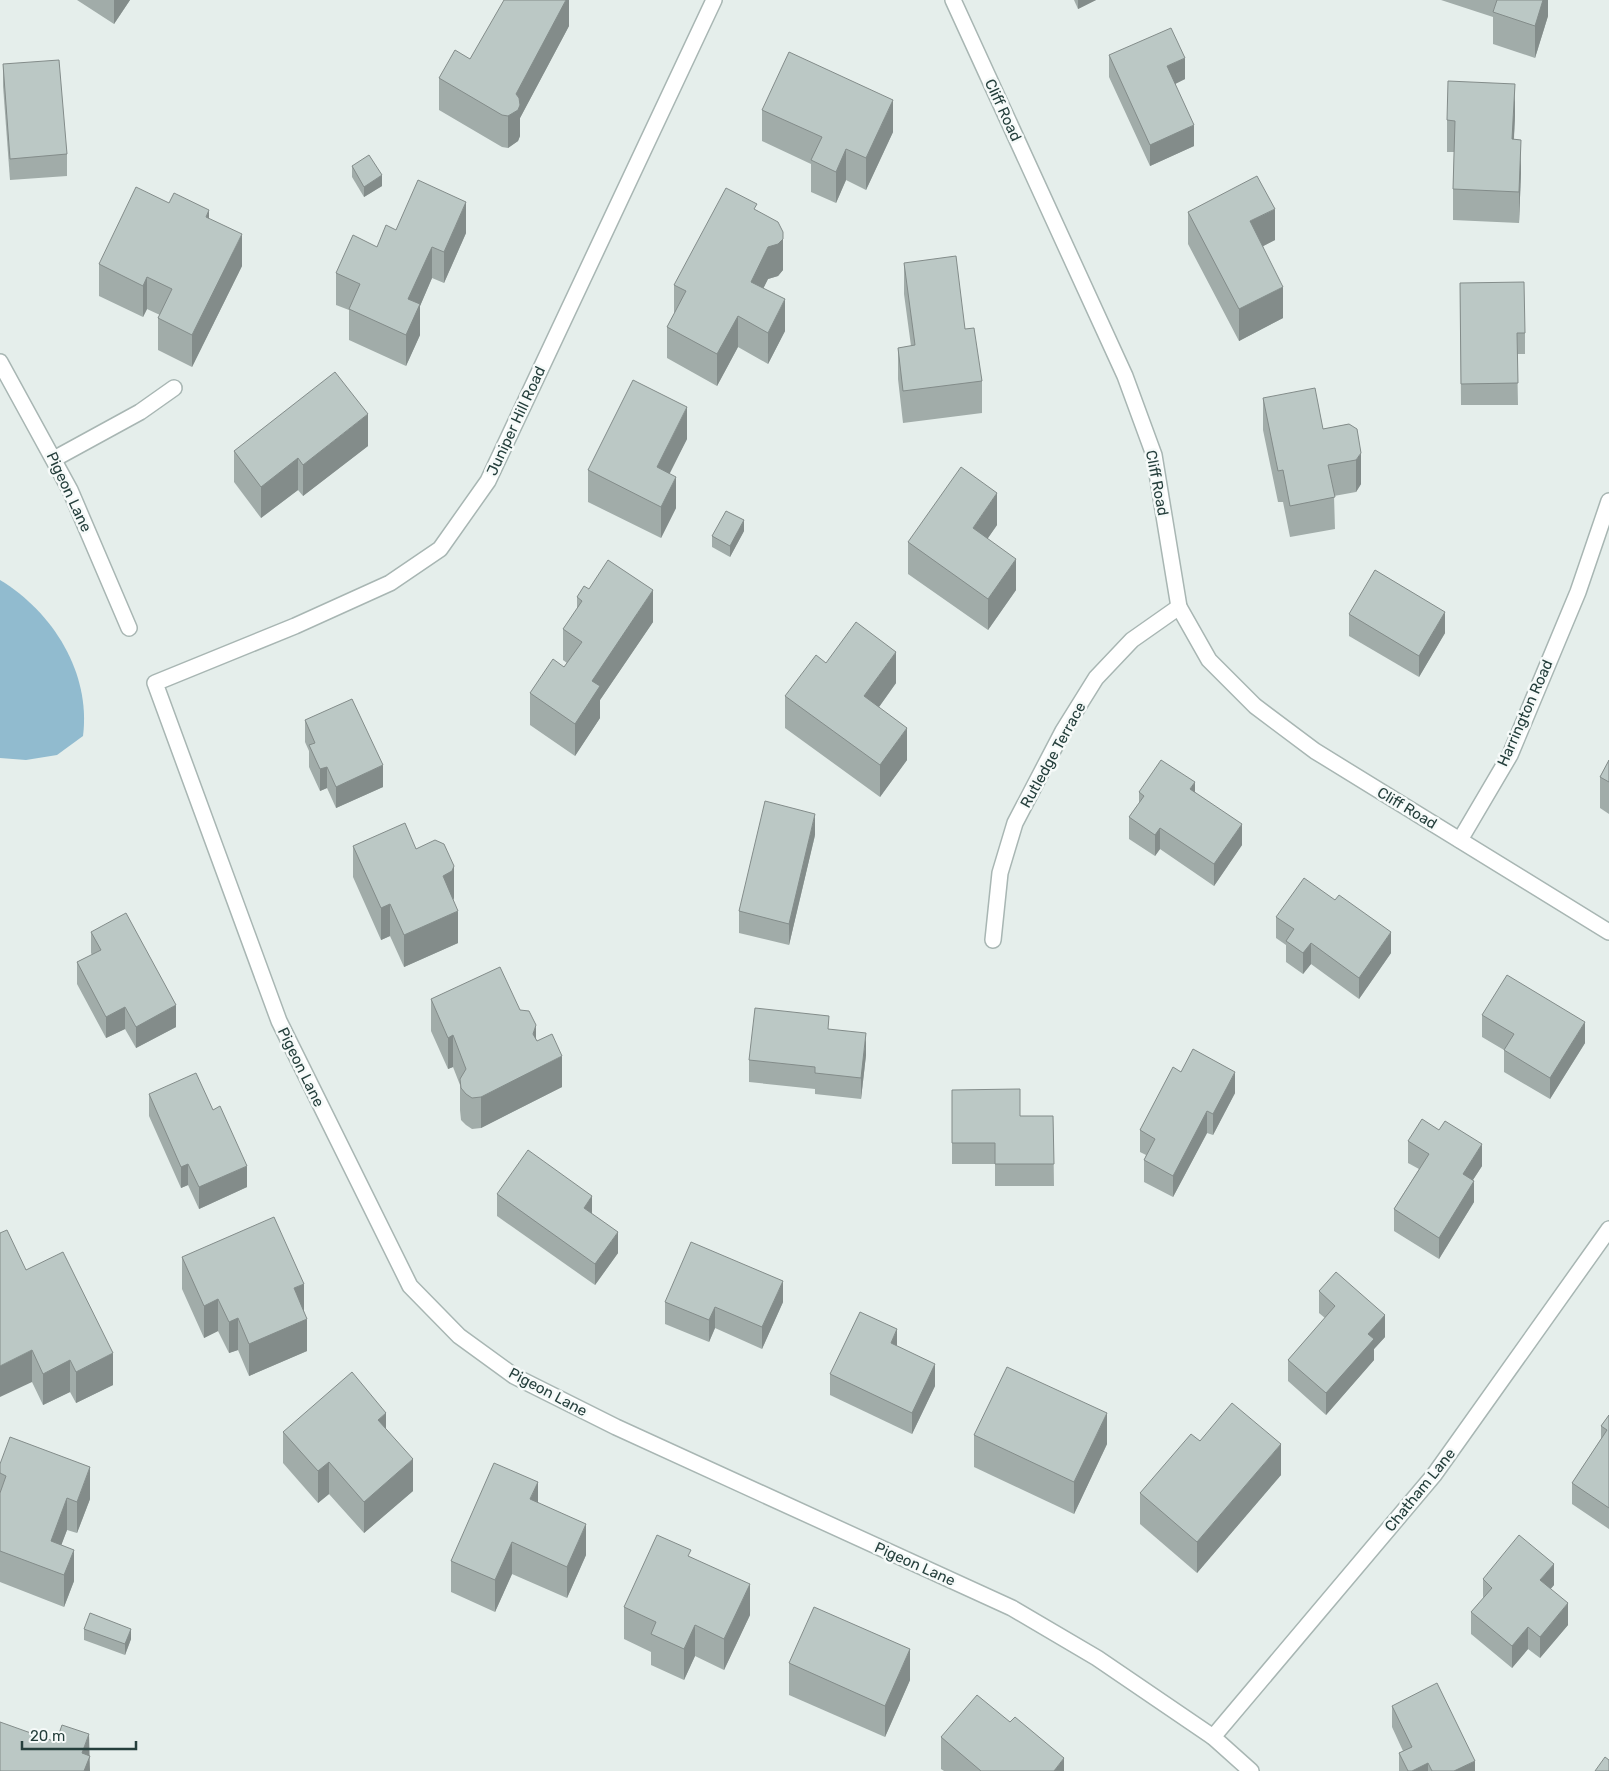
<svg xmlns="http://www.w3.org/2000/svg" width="1609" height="1771" font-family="Rubik,sans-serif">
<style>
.water{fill:#91bbcf}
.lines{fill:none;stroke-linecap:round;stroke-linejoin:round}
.minor-casing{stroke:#a8b6b3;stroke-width:18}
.minor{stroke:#fff;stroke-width:15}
.wall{fill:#a1aca9}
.shaded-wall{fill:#838c8a}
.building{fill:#bbc8c5;stroke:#838c8a}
.labels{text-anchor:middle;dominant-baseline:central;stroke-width:5;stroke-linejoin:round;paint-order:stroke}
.street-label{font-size:15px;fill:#253f3c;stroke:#f6faf9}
</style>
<rect width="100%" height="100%" fill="#e5eeeb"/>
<path class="water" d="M0,580C53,612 91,673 83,736L57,755L26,760L0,758Z"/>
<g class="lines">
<defs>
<g id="minor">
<path d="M714,0L488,481L440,549L390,583L295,626L155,683L279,1021L410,1286L459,1336L514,1376L616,1427L1012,1608L1097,1658L1213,1737L1251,1771"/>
<path d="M953,0L1125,376L1154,455L1179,607L1209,660L1255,706L1315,751L1609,932"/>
<path d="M0,362L70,490L129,628"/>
<path d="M54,459L140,412L174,388"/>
<path d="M1460,840L1510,755L1578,592L1609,501"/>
<path d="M993,940L1000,873L1015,823L1063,731L1096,678L1132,640L1179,607"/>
<path d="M1213,1737L1434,1475L1609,1229"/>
</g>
</defs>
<use href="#minor" class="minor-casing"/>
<use href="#minor" class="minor"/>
</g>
<g class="wall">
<path d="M77,0H130L114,24Z"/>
<path d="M569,0V26L520,118V136L518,141L508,148L502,147L439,110V78L470,59Z"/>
<path d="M1074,0H1096L1078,9Z"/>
<path d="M1441,0H1548V16L1535,58L1493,44V17Z"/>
<path d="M1109,55L1185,79L1175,84L1194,146L1150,166L1109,77Z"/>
<path d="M3,64L67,154V176L10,180L3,86Z"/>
<path d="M762,110L893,132L866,190L846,180L836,203L811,192V164L762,141Z"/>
<path d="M1515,116L1514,139L1521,172L1519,223L1453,220V189L1454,152H1447V120Z"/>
<path d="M352,166L382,186L364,197L352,177Z"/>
<path d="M169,203L209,219L242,266L192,367L158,350V318L160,315L147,309L143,317L99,296V264Z"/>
<path d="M757,210L783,263V270L778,276L768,279L763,288L785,331L768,364L738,347L717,386L667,358V327L674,314V285Z"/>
<path d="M1188,212L1275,240L1263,246L1283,318L1239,341L1188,244Z"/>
<path d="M396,230L466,233L444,283L432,278L420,306V335L406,366L349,340V310L336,305V273L377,247Z"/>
<path d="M904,263L965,329L982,381V413L903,423L898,379V348L911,346L904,294Z"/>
<path d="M1460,283L1525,333V354H1517L1518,405H1461Z"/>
<path d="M1263,398L1323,429L1349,424L1361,484L1356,492L1334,496L1335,529L1290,537L1283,502H1278L1263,430Z"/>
<path d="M687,439L669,473L676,508L661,538L588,502V470Z"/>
<path d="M368,446L303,496L298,490L261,518L234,482V451Z"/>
<path d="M997,525L987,539L1016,590L988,630L908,574V542Z"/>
<path d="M744,531L730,557L712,547V536Z"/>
<path d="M589,589L653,622L600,700V718L575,756L530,725V693L564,667L567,663L563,660V629L577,609V597Z"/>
<path d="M1349,614L1445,633L1419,677L1349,636Z"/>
<path d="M826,663L896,683L879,707L907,760L880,797L785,728V696Z"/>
<path d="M305,720L383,787L336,808L327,788L320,791L309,767V751L305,742Z"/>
<path d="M1609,760V814L1600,808V777Z"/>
<path d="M1139,792H1195L1242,845L1214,886L1160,849L1155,856L1129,839V817L1139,803Z"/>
<path d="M815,835L789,945L739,933V911Z"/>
<path d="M353,846L416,849L454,898L453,900L458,943L404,967L390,936L381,940L353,877Z"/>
<path d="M1276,917L1391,953L1359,999L1311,964L1303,974L1286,962V945L1276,938Z"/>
<path d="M91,932L176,1027L136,1048L125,1029L106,1038L77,984V962L92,955L91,953Z"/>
<path d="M431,999L520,1010L562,1087L481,1128L472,1129L466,1125L461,1120L460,1110V1085L453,1067L448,1069L431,1031Z"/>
<path d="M1482,1015L1585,1043L1550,1099L1504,1072V1050L1482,1037Z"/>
<path d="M829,1029L866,1055L861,1099L815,1094V1089L749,1082V1060Z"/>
<path d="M1181,1072L1235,1093L1213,1135L1207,1133L1173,1197L1144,1182V1160L1146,1155L1140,1152V1130Z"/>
<path d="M952,1090L1020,1116H1053L1054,1186H995V1164H952Z"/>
<path d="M149,1094L247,1187L199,1209L188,1185L181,1188L149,1116Z"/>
<path d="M1408,1141L1482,1166L1473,1180L1474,1202L1439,1259L1394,1231V1209L1419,1169L1408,1163Z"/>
<path d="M497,1194L592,1214L618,1253L595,1285L497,1216Z"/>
<path d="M182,1257L304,1311L307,1351L249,1376L238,1350L229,1353L218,1331L204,1338L182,1289Z"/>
<path d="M26,1270L113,1385L76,1403L70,1392L43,1405L32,1382Z"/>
<path d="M1319,1291L1385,1337L1374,1349V1360L1326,1415L1288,1381V1360L1325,1318L1319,1313Z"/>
<path d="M665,1302H783L762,1349L715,1328L709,1342L665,1324Z"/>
<path d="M830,1374L935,1386L912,1434L830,1395Z"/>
<path d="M1609,1415V1529L1572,1504V1483L1601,1439V1426Z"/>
<path d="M386,1429L413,1491L364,1533L329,1494L318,1503L283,1463V1432Z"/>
<path d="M974,1435L1107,1444L1074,1514L974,1467Z"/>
<path d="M1200,1441L1281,1475L1197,1573L1140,1524V1493Z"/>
<path d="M0,1464L90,1499L77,1533L67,1530L61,1545L74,1581L64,1607L0,1582Z"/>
<path d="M538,1502L586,1555L567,1598L512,1574L495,1612L451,1592V1561Z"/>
<path d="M691,1557L750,1615L724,1670L695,1656L684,1680L651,1665V1652L624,1639V1607Z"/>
<path d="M1483,1579L1554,1585L1550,1589L1568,1625L1540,1658L1528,1649L1512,1668L1471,1634V1612L1483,1599Z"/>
<path d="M84,1629L131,1639L125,1655L84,1640Z"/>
<path d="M789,1663L910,1680L885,1737L789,1695Z"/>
<path d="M1392,1706L1475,1771H1399V1753L1403,1751L1392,1727Z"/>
<path d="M941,1737L1064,1771H944L941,1769Z"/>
</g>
<g class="shaded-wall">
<path d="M114,0H130L114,24Z"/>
<path d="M566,0H569V26L520,118V136L518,141L508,148V116L516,94Z"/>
<path d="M1078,0H1096L1078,9Z"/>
<path d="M1543,0H1548V16L1535,58V26Z"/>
<path d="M1185,58V79L1167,88V66Z"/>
<path d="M1515,84V116L1512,171V139Z"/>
<path d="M893,100V132L866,190V158Z"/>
<path d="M1194,125V146L1150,166V145Z"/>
<path d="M1521,140V172L1519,223V192Z"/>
<path d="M846,149V180L836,203V172Z"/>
<path d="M382,175V186L364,197V187Z"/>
<path d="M466,202V233L444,283V252Z"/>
<path d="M1275,209V240L1250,253V221Z"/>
<path d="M209,210V242L206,217Z"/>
<path d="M783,232V270L778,276L768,279L751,314V282L768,247Z"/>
<path d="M242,234V266L192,367V335Z"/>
<path d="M432,247V278L420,306V335L406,366V335L408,299Z"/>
<path d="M147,277V309L143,317V286Z"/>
<path d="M1283,287V318L1239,341V309Z"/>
<path d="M785,299V331L768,364V333Z"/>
<path d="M738,316V347L717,386V354Z"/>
<path d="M687,407V439L657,499V467Z"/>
<path d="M368,414V446L303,496V465Z"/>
<path d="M1361,453V484L1356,492V460Z"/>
<path d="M298,458V490L261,518V487Z"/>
<path d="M676,477V508L661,538V507Z"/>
<path d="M997,493V525L973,560V528Z"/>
<path d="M744,520V531L730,557V546Z"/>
<path d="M1016,559V590L988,630V599Z"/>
<path d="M653,590V622L600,700V718L575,756V724L592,681Z"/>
<path d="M1445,612V633L1419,677V656Z"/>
<path d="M896,652V683L864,728V696Z"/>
<path d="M907,728V760L880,797V765Z"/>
<path d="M383,765V787L336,808V787Z"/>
<path d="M327,767V788L320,791V769Z"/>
<path d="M1195,782V804L1190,789Z"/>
<path d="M815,814V835L789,945V924Z"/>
<path d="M1242,824V845L1214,886V864Z"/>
<path d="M1160,828V849L1155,856V835Z"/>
<path d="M454,866V898L452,902L443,876Z"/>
<path d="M390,904V936L381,940V908Z"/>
<path d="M458,911V943L404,967V935Z"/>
<path d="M1391,932V953L1359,999V978Z"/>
<path d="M1311,943V964L1303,974V953Z"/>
<path d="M176,1005V1027L136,1048V1027Z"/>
<path d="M125,1007V1029L106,1038V1017Z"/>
<path d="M1585,1022V1043L1550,1099V1078Z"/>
<path d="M536,1025V1056L533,1034Z"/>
<path d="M866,1033V1055L861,1099V1078Z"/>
<path d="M453,1035V1067L448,1069V1038Z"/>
<path d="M562,1056V1087L481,1128V1097Z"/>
<path d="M1235,1072V1093L1213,1135V1114Z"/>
<path d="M1207,1111V1133L1173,1197V1176Z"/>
<path d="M1482,1144V1166L1463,1195V1174Z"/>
<path d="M188,1164V1185L181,1188V1167Z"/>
<path d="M247,1166V1187L199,1209V1187Z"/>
<path d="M1474,1181V1202L1439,1259V1238Z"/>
<path d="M592,1196V1218L584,1208Z"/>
<path d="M618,1232V1253L595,1285V1264Z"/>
<path d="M783,1281V1302L762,1349V1327Z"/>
<path d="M304,1284V1315L294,1288Z"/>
<path d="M218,1299V1331L204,1338V1306Z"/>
<path d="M715,1307V1328L709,1342V1320Z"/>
<path d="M1385,1315V1337L1374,1349V1360L1326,1415V1393L1368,1334Z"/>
<path d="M238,1318V1350L229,1353V1322Z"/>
<path d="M307,1319V1351L249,1376V1344Z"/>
<path d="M897,1329V1351L891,1343Z"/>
<path d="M32,1350V1382L0,1397V1366Z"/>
<path d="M113,1353V1385L76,1403V1372Z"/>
<path d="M70,1360V1392L43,1405V1374Z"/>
<path d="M935,1364V1386L912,1434V1413Z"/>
<path d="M386,1413V1444L378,1420Z"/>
<path d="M1107,1413V1444L1074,1514V1482Z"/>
<path d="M1281,1444V1475L1197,1573V1542Z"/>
<path d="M413,1459V1491L364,1533V1502Z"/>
<path d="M329,1462V1494L318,1503V1471Z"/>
<path d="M90,1467V1499L77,1533V1502Z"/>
<path d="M538,1482V1513L530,1499Z"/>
<path d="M67,1498V1530L52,1570L51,1541Z"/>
<path d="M586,1524V1555L567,1598V1567Z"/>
<path d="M512,1542V1574L495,1612V1580Z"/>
<path d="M74,1550V1581L64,1607V1575Z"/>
<path d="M1554,1564V1585L1540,1602V1580Z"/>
<path d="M750,1584V1615L724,1670V1639Z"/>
<path d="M1568,1603V1625L1540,1658V1637Z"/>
<path d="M695,1625V1656L684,1680V1649Z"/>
<path d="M1528,1627V1649L1512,1668V1646Z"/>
<path d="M131,1629V1639L125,1655V1644Z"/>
<path d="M910,1649V1680L885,1737V1706Z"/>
<path d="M89,1734L90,1771H82V1753Z"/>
<path d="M1064,1758V1771H1054Z"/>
<path d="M1475,1761V1771H1454Z"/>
<path d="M1428,1763V1771H1412Z"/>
</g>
<g class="building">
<path d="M504,0H566L516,94L519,98L520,105L518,110L508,116L502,115L439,78L455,50L470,59Z"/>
<path d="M1497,0H1543L1535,26L1493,12Z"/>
<path d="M1171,28L1185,58L1167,66L1194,125L1150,145L1109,55Z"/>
<path d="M789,52L893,100L866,158L846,149L836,172L811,160L822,137L762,110Z"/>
<path d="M59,60L67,154L10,159L3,64Z"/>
<path d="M1448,81L1515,84L1512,139L1521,140L1519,192L1453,189L1455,121L1447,120Z"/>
<path d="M369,155L382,175L364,187L352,166Z"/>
<path d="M1257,176L1275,209L1250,221L1283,287L1239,309L1188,212Z"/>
<path d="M418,180L466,202L444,252L432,247L408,299L420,304L406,335L349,309L360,284L336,273L353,235L377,247L386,225L396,230Z"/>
<path d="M136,187L169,203L174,193L209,210L206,217L242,234L192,335L158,318L172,289L147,277L143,286L99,264Z"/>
<path d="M726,188L757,204L754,209L778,222L783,232V239L778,244L768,247L751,282L785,299L768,333L738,316L717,354L667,327L686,291L674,285Z"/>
<path d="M956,256L965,329L974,328L982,381L903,391L898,348L915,345L904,263Z"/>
<path d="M1524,282L1525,333H1517L1518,383L1461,384L1460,283Z"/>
<path d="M335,372L368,414L303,465L298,458L261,487L234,451Z"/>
<path d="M633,380L687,407L657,467L676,477L661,507L588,470Z"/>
<path d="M1315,388L1323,429L1349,424L1357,429L1361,453L1356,460L1328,465L1335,497L1290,506L1283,470L1278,471L1263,398Z"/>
<path d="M961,467L997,493L973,528L1016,559L988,599L908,542Z"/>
<path d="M726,511L744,520L730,546L712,536Z"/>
<path d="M608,560L653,590L592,681L600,686L575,724L530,693L553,659L564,667L582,642L563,629L582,601L577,597L584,586L589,589Z"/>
<path d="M1375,570L1445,612L1419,656L1349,614Z"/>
<path d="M856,622L896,652L864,696L907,728L880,765L785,696L816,655L826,663Z"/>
<path d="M352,699L383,765L336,787L327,767L320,769L309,745L315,743L305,720Z"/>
<path d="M1161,760L1195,782L1190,789L1242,824L1214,864L1160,828L1155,835L1129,817L1144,796L1139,792Z"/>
<path d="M1609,760V782L1600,777Z"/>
<path d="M765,801L815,814L789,924L739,911Z"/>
<path d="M405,823L416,849L435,840L444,844L454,866L452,871L443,876L458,911L404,935L390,904L381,908L353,846Z"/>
<path d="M1304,878L1335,900L1339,895L1391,932L1359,978L1311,943L1303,953L1286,941L1294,929L1276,917Z"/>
<path d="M126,913L176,1005L136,1027L125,1007L106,1017L77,962L101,950L91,932Z"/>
<path d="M500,967L520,1010L529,1011L536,1025L533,1034L537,1041L552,1034L562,1056L481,1097L472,1098L466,1094L461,1088L460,1079L466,1069L453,1035L448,1038L431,999Z"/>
<path d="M1507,975L1585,1022L1550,1078L1504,1050L1514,1034L1482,1015Z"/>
<path d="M755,1008L829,1016L828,1029L866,1033L861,1078L815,1073V1067L749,1060Z"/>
<path d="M1193,1049L1235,1072L1213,1114L1207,1111L1173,1176L1144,1160L1155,1139L1140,1130L1173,1067L1181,1072Z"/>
<path d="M196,1073L213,1110L220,1106L247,1166L199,1187L188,1164L181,1167L149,1094Z"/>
<path d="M1020,1089V1116H1053L1054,1164H995V1143H952V1090Z"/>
<path d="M1422,1119L1439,1130L1445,1121L1482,1144L1463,1174L1474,1181L1439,1238L1394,1209L1429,1154L1408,1141Z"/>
<path d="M528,1150L592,1196L584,1208L618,1232L595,1264L497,1194Z"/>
<path d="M274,1217L304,1284L294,1288L307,1319L249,1344L238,1318L229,1322L218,1299L204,1306L182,1257Z"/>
<path d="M7,1230L26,1270L63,1252L113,1353L76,1372L70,1360L43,1374L32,1350L0,1366V1233Z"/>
<path d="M691,1242L783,1281L762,1327L715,1307L709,1320L665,1302Z"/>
<path d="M1336,1272L1385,1315L1368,1334L1374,1339L1326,1393L1288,1360L1335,1306L1319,1291Z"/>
<path d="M860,1312L897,1329L891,1343L935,1364L912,1413L830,1374Z"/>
<path d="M1007,1367L1107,1413L1074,1482L974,1435Z"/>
<path d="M352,1372L386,1413L378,1420L413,1459L364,1502L329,1462L318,1471L283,1432Z"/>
<path d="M1232,1403L1281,1444L1197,1542L1140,1493L1191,1434L1200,1441Z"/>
<path d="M1609,1415V1508L1572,1483L1607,1430L1601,1426Z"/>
<path d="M10,1437L90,1467L77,1502L67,1498L51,1541L74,1550L64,1575L0,1551V1493L6,1476L0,1473V1464Z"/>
<path d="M494,1463L538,1482L530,1499L586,1524L567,1567L512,1542L495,1580L451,1561Z"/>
<path d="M657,1535L691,1550L688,1556L750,1584L724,1639L695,1625L684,1649L651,1634L656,1622L624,1607Z"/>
<path d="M1519,1535L1554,1564L1540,1580L1568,1603L1540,1637L1528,1627L1512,1646L1471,1612L1492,1588L1483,1579Z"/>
<path d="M814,1607L910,1649L885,1706L789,1663Z"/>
<path d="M90,1613L131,1629L125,1644L84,1629Z"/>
<path d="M1437,1683L1475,1761L1454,1771H1432L1428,1763L1412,1771H1408L1399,1753L1412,1747L1392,1706Z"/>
<path d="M977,1695L1010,1722L1015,1717L1064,1758L1054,1771H981L941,1737Z"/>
<path d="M0,1722L56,1742L62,1725L89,1734L82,1753L90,1756L84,1771H0Z"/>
<path d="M1605,1757L1609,1760V1771H1595Z"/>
</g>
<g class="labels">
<g class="street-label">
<text transform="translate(1003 110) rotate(65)">Cliff Road</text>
<text transform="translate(516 421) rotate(-65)">Juniper Hill Road</text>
<text transform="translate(1157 483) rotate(79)">Cliff Road</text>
<text transform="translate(69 492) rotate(65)">Pigeon Lane</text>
<text transform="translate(1525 713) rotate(-66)">Harrington Road</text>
<text transform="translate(1053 755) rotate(-61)">Rutledge Terrace</text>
<text transform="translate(1407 808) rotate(31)">Cliff Road</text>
<text transform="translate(301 1067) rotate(64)">Pigeon Lane</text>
<text transform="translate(548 1392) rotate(28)">Pigeon Lane</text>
<text transform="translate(1420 1490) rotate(-51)">Chatham Lane</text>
<text transform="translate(915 1564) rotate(24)">Pigeon Lane</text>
</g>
</g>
<path d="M22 1741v8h114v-8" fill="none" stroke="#253f3c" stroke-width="2.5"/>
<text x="30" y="1741" font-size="15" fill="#253f3c" stroke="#f6faf9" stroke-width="4" paint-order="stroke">20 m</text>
</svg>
